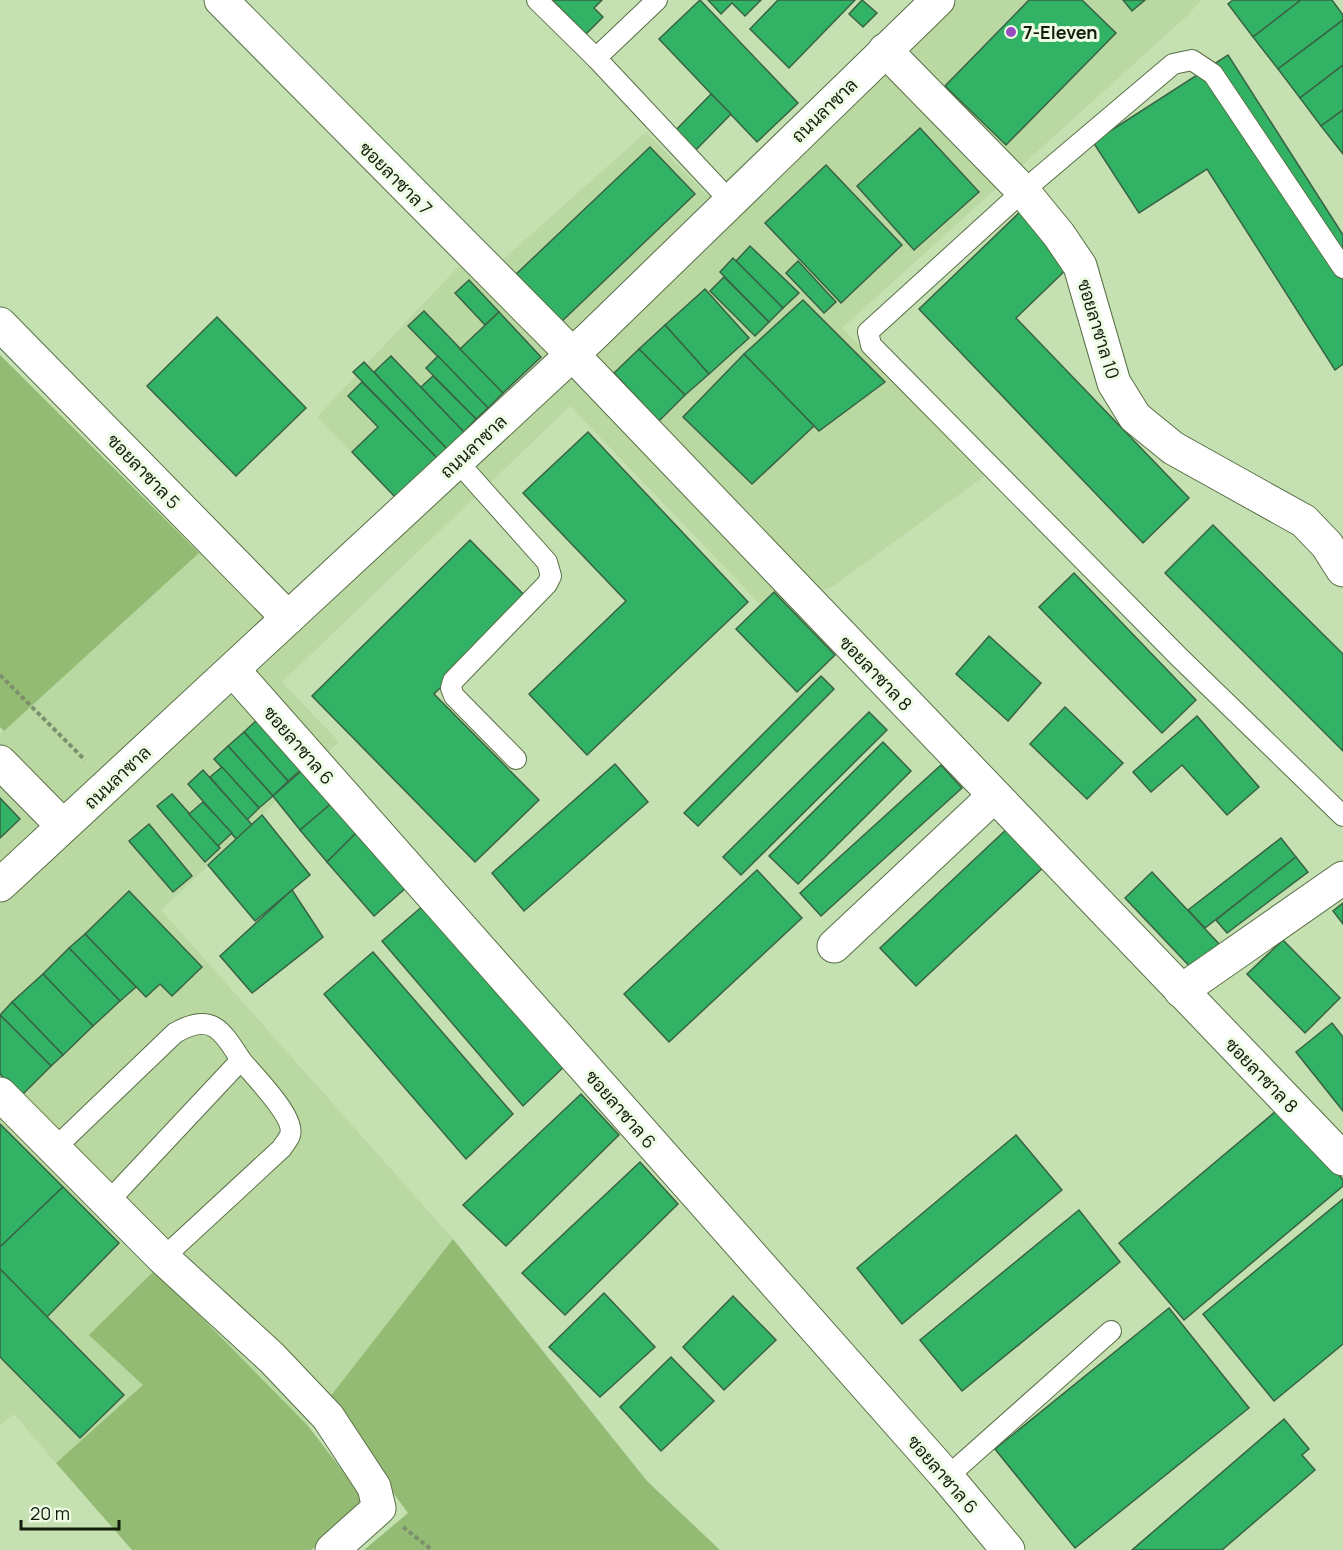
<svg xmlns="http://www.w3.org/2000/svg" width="1343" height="1550" font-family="Manrope,Sarabun,sans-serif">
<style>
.built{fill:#b9d8a2}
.green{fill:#93bb73}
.building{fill:#32b264;stroke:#386344;stroke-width:1.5}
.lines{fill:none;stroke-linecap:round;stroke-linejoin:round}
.lane-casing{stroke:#597046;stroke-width:22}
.street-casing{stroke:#597046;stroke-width:35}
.secondary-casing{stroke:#597046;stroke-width:35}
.path{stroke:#7c906d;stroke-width:4;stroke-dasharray:4.5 3;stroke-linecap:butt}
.lane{stroke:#fff;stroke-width:20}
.street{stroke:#fff;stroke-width:33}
.secondary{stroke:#fff;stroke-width:33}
.poi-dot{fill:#974cbf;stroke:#eefce5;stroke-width:2}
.labels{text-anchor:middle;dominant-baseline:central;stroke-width:6;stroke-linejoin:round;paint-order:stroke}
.poi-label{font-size:18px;font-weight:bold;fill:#141d0c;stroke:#eefce5;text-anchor:start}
.street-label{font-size:18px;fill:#141d0c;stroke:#eefce5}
</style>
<rect width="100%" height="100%" fill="#c5e0b1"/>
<path class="built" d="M916,0H1201L1189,14L842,328L986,475L832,587L764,608L570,406L282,682L339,742L161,910L453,1239L308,1426L155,1270L143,1385L56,1463L14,1414L0,1425V734L199,553L265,619L396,498L317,417L457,268L499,263L646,132L708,196L895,23Z"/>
<g class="green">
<path d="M0,355L199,553L4,731L0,727Z"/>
<path d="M453,1239L647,1481L720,1550H364L408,1513L326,1402Z"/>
<path d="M155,1270L308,1426L362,1496L355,1515L311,1550H132L56,1463L143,1385L89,1335Z"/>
</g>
<g class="building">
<path d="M552,0H602L594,8L603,17L586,34Z"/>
<path d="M700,0L798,103L757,142L659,39Z"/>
<path d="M708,0H761L745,16L732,3L721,14Z"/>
<path d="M778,0H855L789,68L750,29Z"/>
<path d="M862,0L877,13L863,27L849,14Z"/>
<path d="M1029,0H1082L1116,33L1006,145L945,86Z"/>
<path d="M1123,0H1145L1132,11Z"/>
<path d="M1233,0H1301L1253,37L1228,4Z"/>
<path d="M1301,0H1332L1343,15V20L1278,69L1253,37Z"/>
<path d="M1343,20V65L1300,98L1278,69Z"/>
<path d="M1228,55L1343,235V364L1335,370L1207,169L1139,213L1093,142Z"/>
<path d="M1343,65V110L1321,126L1300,98Z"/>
<path d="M711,94L731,114L692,154L672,134Z"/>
<path d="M1343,110V154L1321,126Z"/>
<path d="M920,128L979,192L914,250L857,186Z"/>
<path d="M650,147L695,194L558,325L513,277Z"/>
<path d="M826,165L902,245L841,303L765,223Z"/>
<path d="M1022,210L1073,263L1016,318L1189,498L1143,543L919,309Z"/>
<path d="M750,246L799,293L783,308L736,261Z"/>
<path d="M733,258L783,308L769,322L720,272Z"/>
<path d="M798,261L836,302L824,313L786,273Z"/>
<path d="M724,277L769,322L755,336L710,291Z"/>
<path d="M469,280L499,312L485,325L455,293Z"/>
<path d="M705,289L749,338L709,374L665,325Z"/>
<path d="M803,300L885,382L819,431L744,354Z"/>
<path d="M424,311L503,393L488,408L408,326Z"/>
<path d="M499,312L541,357L503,393L460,349Z"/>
<path d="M217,317L306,408L236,476L147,386Z"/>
<path d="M665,325L709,374L685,395L639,349Z"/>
<path d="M639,349L685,395L659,421L614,373Z"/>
<path d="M744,354L814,426L752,484L683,417Z"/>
<path d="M391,356L464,432L447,449L374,372Z"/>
<path d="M438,356L488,408L476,419L426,368Z"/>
<path d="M364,362L447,449L437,458L353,372Z"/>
<path d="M433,376L476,419L464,432L421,387Z"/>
<path d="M362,382L437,458L396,498L352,452L378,427L348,396Z"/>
<path d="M588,432L748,602L587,755L529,694L626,601L523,493Z"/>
<path d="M1213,525L1343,654V751L1165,573Z"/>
<path d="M470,540L529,600L434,694L539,800L475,862L312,696Z"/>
<path d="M1074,573L1196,700L1162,733L1039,607Z"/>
<path d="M774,592L835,655L797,692L736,629Z"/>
<path d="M989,636L1041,683L1008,721L956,674Z"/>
<path d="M821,676L834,689L698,826L684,813Z"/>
<path d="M1065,707L1123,763L1087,799L1030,744Z"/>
<path d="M869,712L887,730L741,875L723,857Z"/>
<path d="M1197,716L1259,787L1227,815L1182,765L1151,792L1133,772Z"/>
<path d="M259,718L304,767L288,781L244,732Z"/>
<path d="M244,732L288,781L273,796L228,746Z"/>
<path d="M883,742L911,771L798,884L769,856Z"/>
<path d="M228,746L273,796L259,808L214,759Z"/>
<path d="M310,763L339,797L300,830L273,796Z"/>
<path d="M615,764L648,802L524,911L492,873Z"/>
<path d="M941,765L962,788L821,916L800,893Z"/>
<path d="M222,767L259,808L247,820L210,777Z"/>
<path d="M203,770L254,827L238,841L188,784Z"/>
<path d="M172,794L220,848L205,862L157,806Z"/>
<path d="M339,797L365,824L327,862L300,830Z"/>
<path d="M0,798L20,819L0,838Z"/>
<path d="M203,802L232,833L218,846L189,814Z"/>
<path d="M262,815L310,875L255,921L208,865Z"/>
<path d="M149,824L192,876L173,892L129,841Z"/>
<path d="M365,824L415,880L374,916L327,862Z"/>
<path d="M1011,825L1047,864L916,986L880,948Z"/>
<path d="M1281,838L1296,857L1205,928L1188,910Z"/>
<path d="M1296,857L1308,872L1227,933L1216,920Z"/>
<path d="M757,870L802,918L669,1042L624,994Z"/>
<path d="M1152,872L1221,946L1194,971L1125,898Z"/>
<path d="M292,890L323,937L252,993L220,956Z"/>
<path d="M129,891L202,967L172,996L160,984L146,997L85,934Z"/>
<path d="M431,899L570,1061L523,1106L382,941Z"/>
<path d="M1343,903V924L1333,911Z"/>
<path d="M85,934L136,987L120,1001L69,948Z"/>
<path d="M1283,940L1340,998L1305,1033L1247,974Z"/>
<path d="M69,948L120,1001L93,1026L43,974Z"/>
<path d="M373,952L513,1114L466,1159L324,994Z"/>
<path d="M43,974L93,1026L63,1055L12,1002Z"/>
<path d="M12,1002L63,1055L51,1066L0,1015Z"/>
<path d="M0,1015L51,1066L21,1096L0,1074Z"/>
<path d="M1332,1023L1343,1037V1111L1296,1052Z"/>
<path d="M581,1094L619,1135L506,1246L463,1205Z"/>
<path d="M1282,1106L1343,1180V1186L1184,1320L1119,1243Z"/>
<path d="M0,1124L63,1187L0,1247Z"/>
<path d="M1016,1135L1062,1190L902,1324L857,1268Z"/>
<path d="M640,1162L678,1204L565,1315L522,1273Z"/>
<path d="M63,1187L119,1243L47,1317L0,1269V1247Z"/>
<path d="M1343,1199V1344L1274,1401L1203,1314Z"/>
<path d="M1079,1210L1120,1262L962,1391L920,1340Z"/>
<path d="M0,1269L124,1395L80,1438L0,1357Z"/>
<path d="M604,1293L655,1347L600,1397L549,1347Z"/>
<path d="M733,1296L776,1340L724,1390L683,1347Z"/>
<path d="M1169,1308L1249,1408L1075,1548L995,1449Z"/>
<path d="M671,1357L714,1401L661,1451L620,1407Z"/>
<path d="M1284,1419L1309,1449L1302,1455L1315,1470L1222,1550H1132Z"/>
</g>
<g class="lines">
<defs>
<g id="lane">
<path d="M537,0L596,58L730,201"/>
<path d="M596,58L657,0"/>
<path d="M1343,268L1213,74L1192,60L1173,64L1023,191L868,332L871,345L1179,657L1343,816"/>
<path d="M457,461L547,562L551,576L547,584L453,681L451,688L454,696L516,759"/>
<path d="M53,1150L175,1033C211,1012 221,1029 241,1060L107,1203"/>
<path d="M163,1258L282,1148C284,1144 289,1139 290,1135C296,1117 253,1075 241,1060"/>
<path d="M947,1477L1111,1331"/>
</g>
<g id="street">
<path d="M221,0L572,354L1343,1159"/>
<path d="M885,50L1023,191L1059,235L1080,266L1114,383L1135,417L1173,448L1304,521L1327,545L1343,570"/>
<path d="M0,324L288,618"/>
<path d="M233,670L947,1477L1008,1550"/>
<path d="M0,762L63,826"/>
<path d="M834,946L994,796"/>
<path d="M1181,991L1343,878"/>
<path d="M0,1094L163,1258L272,1358L328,1417L374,1487L379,1508L332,1550"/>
</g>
<path id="secondary" d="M0,885L591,337L938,0"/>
</defs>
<use href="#lane" class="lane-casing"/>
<use href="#street" class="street-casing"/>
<use href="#secondary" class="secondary-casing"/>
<g class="path">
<path d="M0,675L85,760"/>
<path d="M403,1527L432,1550"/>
</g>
<use href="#lane" class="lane"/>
<use href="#street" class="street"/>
<use href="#secondary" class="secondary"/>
</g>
<circle class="poi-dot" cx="1011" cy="32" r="6"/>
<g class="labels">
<g class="poi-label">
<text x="1023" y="32">7-Eleven</text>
</g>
<g class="street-label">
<text transform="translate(824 110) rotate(-44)">ถนนลาซาล</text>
<text transform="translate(396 178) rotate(45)">ซอยลาซาล 7</text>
<text transform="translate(1099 329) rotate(73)">ซอยลาซาล 10</text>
<text transform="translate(473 446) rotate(-43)">ถนนลาซาล</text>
<text transform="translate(144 471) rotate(46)">ซอยลาซาล 5</text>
<text transform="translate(876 673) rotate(46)">ซอยลาซาล 8</text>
<text transform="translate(299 745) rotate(49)">ซอยลาซาล 6</text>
<text transform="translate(117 777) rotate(-43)">ถนนลาซาล</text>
<text transform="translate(1262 1075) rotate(46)">ซอยลาซาล 8</text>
<text transform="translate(621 1109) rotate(49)">ซอยลาซาล 6</text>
<text transform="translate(943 1474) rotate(49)">ซอยลาซาล 6</text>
</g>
</g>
<path d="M21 1520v9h98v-9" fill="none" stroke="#141d0c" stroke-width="3"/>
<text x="30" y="1520" font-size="18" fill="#141d0c" stroke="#eefce5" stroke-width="4.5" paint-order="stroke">20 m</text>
</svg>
